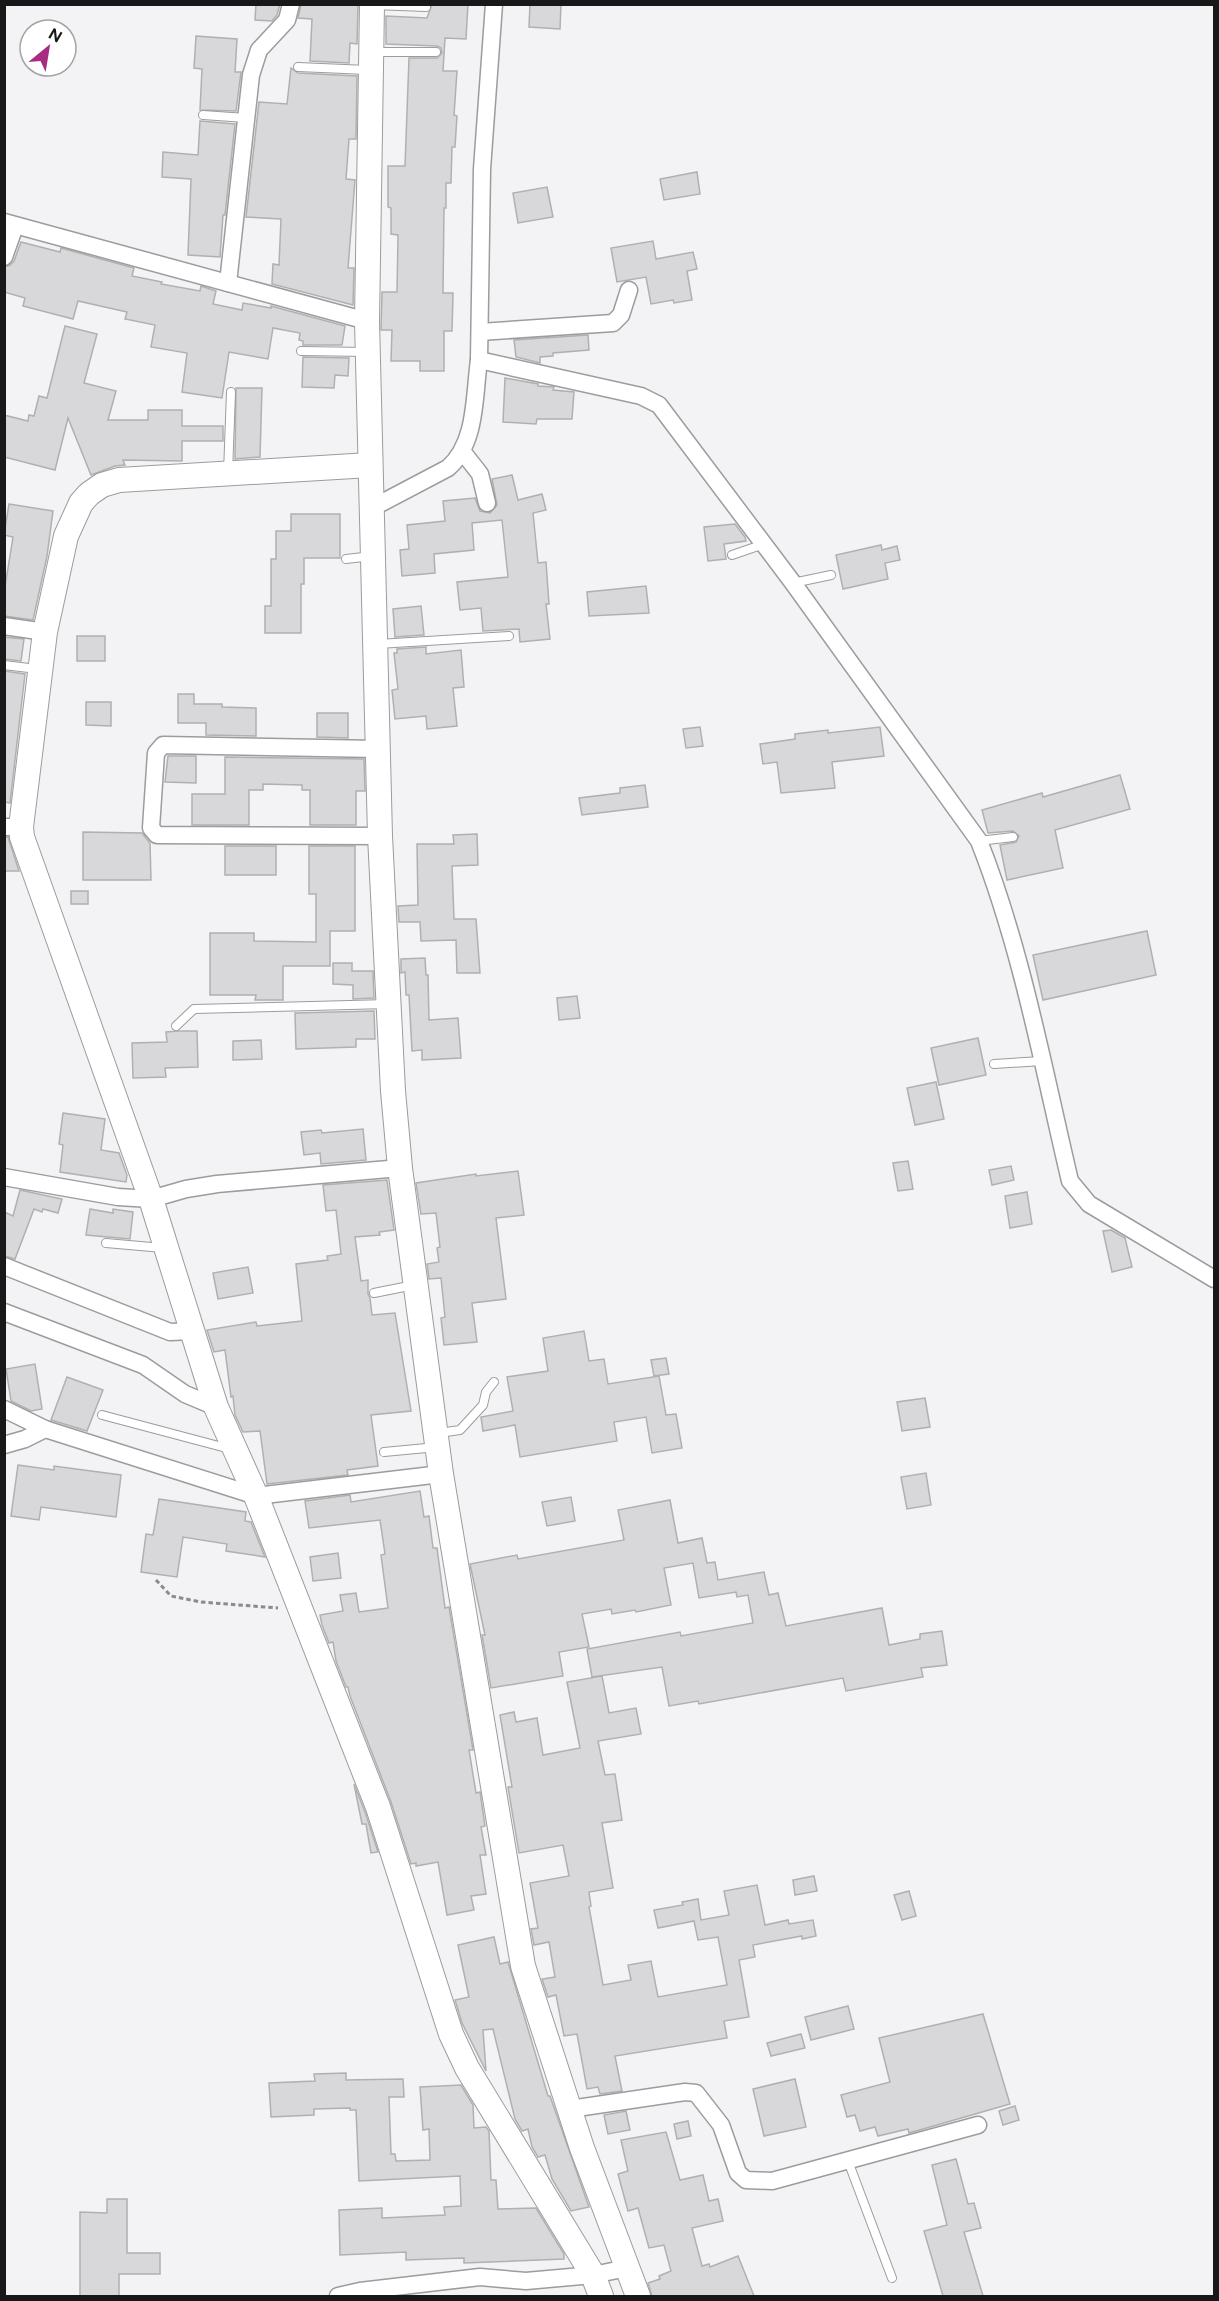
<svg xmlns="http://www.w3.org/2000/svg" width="1219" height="2301" font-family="Figtree,sans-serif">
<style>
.building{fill:#d8d8da;stroke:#b0b0b2;stroke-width:1.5}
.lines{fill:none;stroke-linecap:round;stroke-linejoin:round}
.lane-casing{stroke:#9c9c9e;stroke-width:10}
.street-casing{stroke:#9c9c9e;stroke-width:19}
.secondary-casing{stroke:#9c9c9e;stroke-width:26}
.path{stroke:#8b8b8d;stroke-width:3;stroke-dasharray:4.5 3;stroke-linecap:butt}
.lane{stroke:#fff;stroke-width:8}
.street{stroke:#fff;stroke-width:16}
.secondary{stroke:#fff;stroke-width:24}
</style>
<rect width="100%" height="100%" fill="#f3f3f5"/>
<g class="building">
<path d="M256,4H280L277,15L272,21L255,20Z"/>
<path d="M301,4H358L357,44L350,43L349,63L310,61L312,19L298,18Z"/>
<path d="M432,4H468L466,39L445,38L443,71H457L454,115L457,116L455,147H452L451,183H446V208H444L443,293H453L452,331H444V371H420V361H391L392,330H381L382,292H397L398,235L391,234V208L388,207V166H405L409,58H437L442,53L441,48L437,46L386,44V16L427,18Z"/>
<path d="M530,4H561L560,29L529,27Z"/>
<path d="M196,36L237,39L235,72H241L236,111L200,110L202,69L194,68Z"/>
<path d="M291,68L298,73L357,76L356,139H349L346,179L355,180L348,268H354L353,305L272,284L273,264L279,265L281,219L246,217L259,102L287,104Z"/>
<path d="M200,121L235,124L225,215H223L220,257L188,255L191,179L162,177L163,152L198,155Z"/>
<path d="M697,172L700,194L664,200L660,179Z"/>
<path d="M547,187L553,217L518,223L513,193Z"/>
<path d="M653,241L656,259L693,252L697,269L687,271L692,300L674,303L673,300L651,304L646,277L617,282L611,248Z"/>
<path d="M21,242L60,252L61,248L134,268L132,276L162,282L161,284L200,291L201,286L216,291L213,304L242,310L243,303L271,308V306L345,326L342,345H303V341L299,340L300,333L273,328L268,359L229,352L222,398L182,392L187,353L151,347L155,325L125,319L127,312L78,301L73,319L23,306L25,298L4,292V267L10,265L14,261Z"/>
<path d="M65,326L97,334L84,383L116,391L108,420H148V410H182V426H223V441H182V461L123,460L125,465L115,466L91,475L68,418L55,470L4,457V415L28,421L29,415L34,416L39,396L47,398Z"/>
<path d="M588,335L589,350L553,353V356L540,357V363L516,357L514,340Z"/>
<path d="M303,357L349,358L348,376L335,375L334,388L302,387Z"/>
<path d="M505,378L538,384V386L554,387L553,390L574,392L572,419H537L536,424L503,422Z"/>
<path d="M236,388H262L260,457L235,459Z"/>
<path d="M512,475L518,500L542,494L546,510L533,513L538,563L546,562L549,604H546L550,639L520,642L519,629L483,631L481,608L460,610L457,582L508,577L502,520L472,523L474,550L434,554L435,573L402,576L400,550L409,549L407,525L445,521L443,501L475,498L480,511L490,513L497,505L492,479Z"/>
<path d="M9,504L53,511L47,556L33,620L4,616V593L13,537L4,535Z"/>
<path d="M291,514H340V558H304V584H301V633H265V606H271V559H276V531H291Z"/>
<path d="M735,524L745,537L746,541L724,544L726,559L708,561L704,527Z"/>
<path d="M881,545L882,550L897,546L900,560L885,563L888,579L843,589L836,555Z"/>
<path d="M646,586L649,613L589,616L587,592Z"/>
<path d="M421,606L424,635L395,637L393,609Z"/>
<rect x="77" y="636" width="28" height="25"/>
<path d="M4,637L24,639L21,661L4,659Z"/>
<path d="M426,647V654L461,650L464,687L453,688L457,726L427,729L426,716L395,719L392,690L398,689L394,653H397V649Z"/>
<path d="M4,671L25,674L10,803L4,802Z"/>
<path d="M178,694H194V704H222V707L256,708V736L206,735V723H178Z"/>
<path d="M86,702H111V726L86,725Z"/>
<path d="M317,713H348V738L317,737Z"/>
<path d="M700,727L703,746L686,748L683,729Z"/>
<path d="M880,727L884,756L832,762L835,788L781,793L777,762L763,764L760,744L795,739V734L828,730V733Z"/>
<path d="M168,756H196V783L165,782Z"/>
<path d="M225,757L364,759L365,791H356V825H310V790H302V785L263,784V790H249V825H192V794H225Z"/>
<path d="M1120,775L1130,809L1055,830L1063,868L1007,880L1000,845L1016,842L1019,836L1013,831L988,833L982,810L1042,793L1043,797Z"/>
<path d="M645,785L648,807L582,815L579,798L620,793V788Z"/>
<path d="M83,832L142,833L150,843L151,880H83Z"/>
<path d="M477,834L478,865L452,866L454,919H476L480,973H457L456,940L421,941L420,922H399L398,906L418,905L417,844H454L453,835Z"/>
<path d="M4,837H8L19,871H4Z"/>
<rect x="225" y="846" width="51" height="29"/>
<path d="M309,846H355V931H330V966H283V1000H255L256,995H210V933H254V941L316,942V894H309Z"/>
<rect x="71" y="891" width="17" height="13"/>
<path d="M1147,931L1156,975L1043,1000L1033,955Z"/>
<path d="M425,958L426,975H428L429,1020L458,1018L461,1058L422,1060V1050L412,1051L409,995H406L405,972L401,973V959Z"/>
<path d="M333,963H352V971H373L374,998L353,999V985L333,984Z"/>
<path d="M577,996L580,1018L559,1020L557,998Z"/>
<path d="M374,1011L375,1039H356V1047L296,1049L295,1013Z"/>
<path d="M179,1031H197L198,1067L165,1068L166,1077L133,1078L132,1043L167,1042L166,1032Z"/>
<path d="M978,1038L986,1075L939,1085L931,1048Z"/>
<path d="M261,1040L262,1059L233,1060V1041Z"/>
<path d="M936,1082L944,1119L915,1125L907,1088Z"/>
<path d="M63,1113L105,1119L101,1150L119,1153L127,1175L126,1182L60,1172L63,1145L59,1144Z"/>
<path d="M363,1129L366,1160L321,1164L320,1153L304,1155L301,1132L321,1130L322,1133Z"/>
<path d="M908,1161L913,1189L898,1191L893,1163Z"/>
<path d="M1011,1166L1014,1180L992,1185L989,1170Z"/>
<path d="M518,1171L524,1215L496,1218L506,1299L472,1303L477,1342L444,1345L441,1318L445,1317L441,1278L429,1279L427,1264L439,1262L437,1248L440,1247L436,1213L421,1214L416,1183L476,1174V1176Z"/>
<path d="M387,1180L394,1230L379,1232L380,1235L355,1237L361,1281L368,1280V1294L370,1298L372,1315L395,1313L411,1411L371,1415L378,1466L347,1470L348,1475L267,1484L260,1431L243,1432L235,1415L233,1396L231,1397L225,1350L214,1352L207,1330L256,1322L257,1326L302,1321L296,1264L328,1260L327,1256L341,1254L336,1210L326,1211L323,1185Z"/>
<path d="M20,1190L62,1199L58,1213L43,1209L42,1212L34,1209L15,1259L4,1256V1212L13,1216Z"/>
<path d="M1027,1192L1032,1224L1010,1228L1005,1196Z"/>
<path d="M90,1209L113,1213V1209L133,1212L130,1239L86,1235Z"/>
<path d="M1111,1230L1125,1238L1132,1267L1112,1272L1103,1231Z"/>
<path d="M248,1267L253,1293L218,1299L213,1273Z"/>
<path d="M584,1331L589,1361L604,1359L608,1384L659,1376L666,1415L676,1414L682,1448L652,1453L646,1417L614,1422L617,1441L520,1457L515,1425L483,1431L481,1417L513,1411L507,1377L548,1371L543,1338Z"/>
<path d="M666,1358L669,1374L654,1376L651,1360Z"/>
<path d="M35,1364L42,1409L31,1411L11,1401L6,1369Z"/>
<path d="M67,1377L103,1390L87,1431L51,1420Z"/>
<path d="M925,1398L930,1427L902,1431L897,1402Z"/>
<path d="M18,1465L54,1470V1466L121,1475L116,1517L41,1507L39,1520L11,1516Z"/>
<path d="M926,1473L931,1505L907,1509L901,1477Z"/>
<path d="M420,1491L424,1517L429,1516L433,1548H437L445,1608L449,1607L473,1750H469L476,1793L480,1792L485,1826L481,1827L486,1855H480L486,1894L471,1896L474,1910L447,1915L438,1862L416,1866V1863L411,1864L391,1802L350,1696L348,1687H346L336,1661L333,1642L329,1643L322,1625L320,1615L343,1611L340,1595L356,1593L359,1612L388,1608L381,1555L385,1554L380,1520L309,1528L305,1501L350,1495L351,1502Z"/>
<path d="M571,1497L575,1521L547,1526L542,1502Z"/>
<path d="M159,1499L246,1512L245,1521L251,1522L265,1557L226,1551L227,1544L183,1537L177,1577L141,1572L146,1534L153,1535Z"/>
<path d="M670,1500L678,1543L702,1538L707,1563L715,1562L718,1580L764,1572L769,1595L778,1593L786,1626L882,1608L889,1645L920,1639V1634L942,1631L947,1665L921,1668L923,1677L846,1691L843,1678L699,1704L698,1701L669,1706L662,1667L592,1677L587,1649L680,1632L681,1636L753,1623L748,1595L737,1597L736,1592L699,1598L693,1563L664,1568L671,1605L636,1612L635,1610L612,1614L611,1609L582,1614L589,1647L559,1652L563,1676L491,1688L482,1635H485L470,1564L517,1555L518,1559L624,1540L618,1510Z"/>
<path d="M338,1553L341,1578L313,1581L310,1557Z"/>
<path d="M602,1676L609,1713L636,1708L641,1734L598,1741L605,1775L615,1774L622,1820L602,1823L613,1888L589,1892L591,1906L589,1907L603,1985L631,1980L628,1965L651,1961L658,1997L727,1985L718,1937L698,1940L694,1921L658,1928L654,1910L683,1905L682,1902L698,1899L701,1920L729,1915L724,1891L757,1885L765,1925L788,1920L789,1924L813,1920L816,1936L802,1939V1936L753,1945L755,1957L739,1960L749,2017L724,2021L727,2038L615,2056L622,2091L600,2094L598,2087L587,2089L577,2034L564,2036L556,1995L548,1997L542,1979L555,1977L549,1942L534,1945L531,1929L538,1928L530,1883L569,1876L563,1845L519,1853L508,1787H512L500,1715L514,1712L516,1722L537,1718L543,1755L580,1748L567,1682Z"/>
<path d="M354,1784L365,1812L378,1852L371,1853L366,1824H362Z"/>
<path d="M814,1876L817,1891L795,1895L793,1880Z"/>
<path d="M909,1891L916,1916L902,1920L894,1895Z"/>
<path d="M494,1937L500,1964L508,1962L548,2096H550L589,2207L571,2211L552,2179L545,2155L538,2157L532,2147L528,2129L522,2131L515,2119L493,2029L483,2030L486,2071L462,2023L455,2000L469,1997L458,1945Z"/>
<path d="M848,2006L854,2029L811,2040L805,2017Z"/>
<path d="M983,2014L1010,2104L909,2133L908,2129L878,2136L875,2127L860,2131L855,2115L847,2117L841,2095L890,2082L879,2038Z"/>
<path d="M801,2034L805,2048L771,2056L767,2043Z"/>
<path d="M346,2073V2080L403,2079L404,2097H389L391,2154H395L396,2161L430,2160L429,2129L423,2130L420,2087L461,2085L473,2105L474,2128L486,2127L489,2131L491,2180H496L498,2209L536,2208L564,2254V2259L464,2263V2258L406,2260V2252L340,2255L339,2210L382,2208V2218L445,2215L444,2207L461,2206L460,2176L359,2181L356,2110H350V2108L314,2109V2115L271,2117L269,2083L315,2081L314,2074Z"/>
<path d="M795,2079L806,2127L764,2136L753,2089Z"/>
<path d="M1015,2106L1019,2120L1003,2125L999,2111Z"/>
<path d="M626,2111L630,2130L608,2134L604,2115Z"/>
<path d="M688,2121L691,2136L677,2139L674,2124Z"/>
<path d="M666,2132L680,2180L703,2175L709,2201L718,2199L723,2221L692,2228L702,2266L709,2264L710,2267L738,2256L754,2296H652L648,2283L660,2279L659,2276L671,2271L664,2245L649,2248L638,2208L628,2211L618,2174L628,2171L621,2140Z"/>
<path d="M956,2159L968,2204L974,2203L981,2228L964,2232L983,2296H943L924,2231L947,2225L932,2165Z"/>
<path d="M107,2199H127V2253H160V2274H119V2296H80V2212L107,2213Z"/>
</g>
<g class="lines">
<defs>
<g id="lane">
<path d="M373,5L426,7"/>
<path d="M372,52H436"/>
<path d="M298,67L368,70"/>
<path d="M203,115L246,118"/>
<path d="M301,351L367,352"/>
<path d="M228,473L231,392"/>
<path d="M732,555L764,544"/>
<path d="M346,559L372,556"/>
<path d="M793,583L831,575"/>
<path d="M378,644L509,636"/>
<path d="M4,665L37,669"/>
<path d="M979,841L1013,837"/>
<path d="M176,1026L194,1009L388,1004"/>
<path d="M994,1064L1042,1061"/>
<path d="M106,1243L163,1248"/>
<path d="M374,1293L414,1285"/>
<path d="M102,1415L230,1449"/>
<path d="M439,1433L460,1430L483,1405L486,1392L494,1382"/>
<path d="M384,1452L437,1447"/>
<path d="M848,2161L892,2278"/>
</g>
<g id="street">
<path d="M4,222L367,321"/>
<path d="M4,257L15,226"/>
<path d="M228,283L251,75L259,50L287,20L291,4"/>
<path d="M480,332L613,323L621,315L629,290"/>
<path d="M479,360L482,169L494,4"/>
<path d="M462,451L480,474L487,503"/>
<path d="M372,508L448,468C477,443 474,395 479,360L641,396L659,405L793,583L979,841C1022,950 1043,1067 1070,1181L1089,1204L1214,1279"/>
<path d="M4,626L45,632"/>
<path d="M378,749L163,745L156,753L151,828L157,835L380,836"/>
<path d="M4,827H21"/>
<path d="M4,1177L118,1197L151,1199L186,1189L217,1184L400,1168"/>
<path d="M4,1266L170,1332L192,1331"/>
<path d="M4,1312L143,1365L185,1394L216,1407"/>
<path d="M4,1409L45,1429"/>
<path d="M4,1445L25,1439L45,1429L256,1496L441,1474"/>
<path d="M570,2109L685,2092L696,2093L721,2125L738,2173L746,2180L772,2181L978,2125"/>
<path d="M338,2296L360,2291L480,2277L526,2281L593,2275L627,2268"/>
</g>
<g id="secondary">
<path d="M372,4L367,321L380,836L393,1091L400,1168L441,1474L523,1966L582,2148L638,2296"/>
<path d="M370,465L119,480L102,485L89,494L81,503L66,536L45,632L21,827L22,837L151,1199L216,1407L256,1496L378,1807L451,2034L467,2068L593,2275L601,2296"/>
</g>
</defs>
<use href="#lane" class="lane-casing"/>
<use href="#street" class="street-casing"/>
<use href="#secondary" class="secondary-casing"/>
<path class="path" d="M156,1580L171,1596L201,1602L278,1608"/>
<use href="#lane" class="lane"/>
<use href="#street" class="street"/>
<use href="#secondary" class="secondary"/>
</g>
<rect width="1219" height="2301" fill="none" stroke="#181819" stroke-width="12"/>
<g transform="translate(48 48) rotate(30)"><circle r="28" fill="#ffffff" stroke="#a3a3a3" stroke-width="1.5"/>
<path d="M0-4.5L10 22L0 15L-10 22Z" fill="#a82d81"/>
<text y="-9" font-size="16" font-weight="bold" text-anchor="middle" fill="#181819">N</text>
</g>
</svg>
